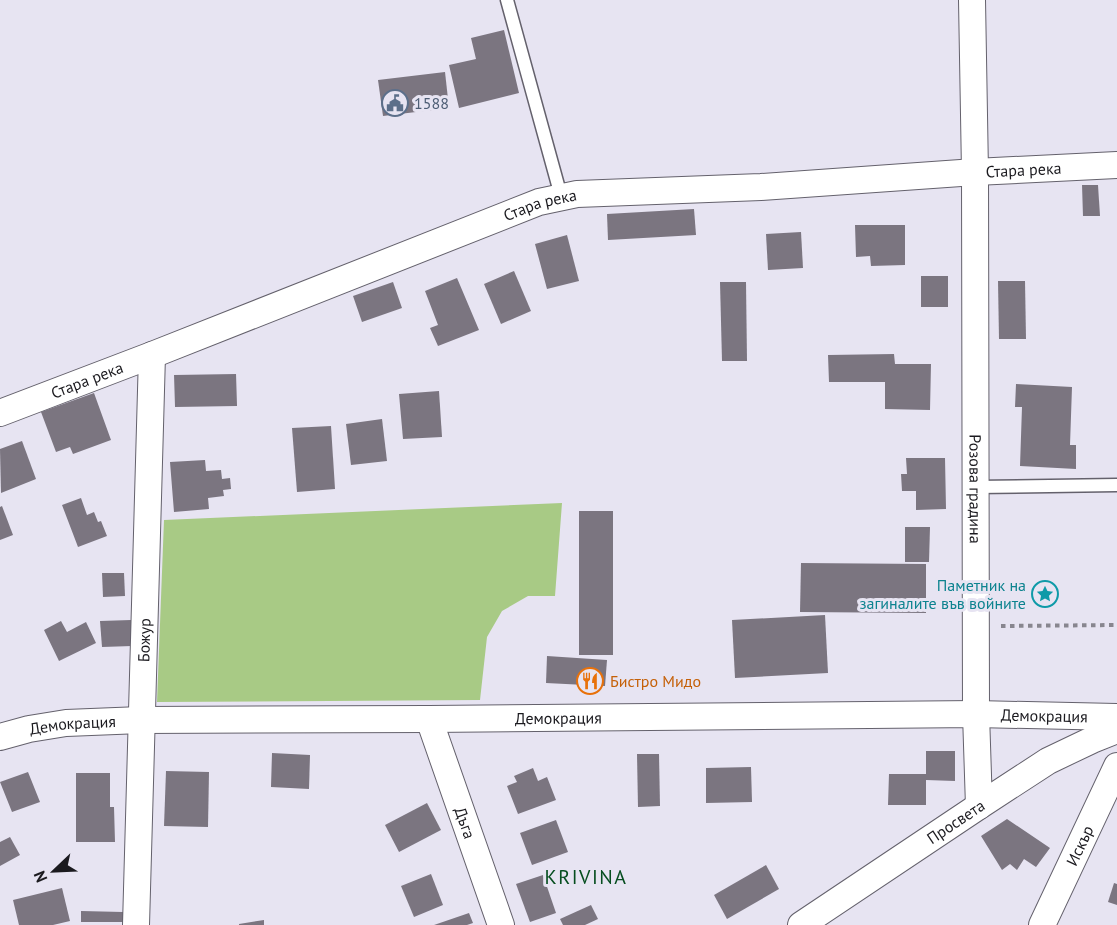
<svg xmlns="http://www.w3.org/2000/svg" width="1117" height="925" font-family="'PT Sans',sans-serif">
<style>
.green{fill:#a8ca85}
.building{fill:#7b7580}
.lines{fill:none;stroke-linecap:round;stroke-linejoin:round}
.service-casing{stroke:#64616c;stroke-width:15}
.minor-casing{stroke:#64616c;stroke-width:28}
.path{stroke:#88868f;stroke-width:4;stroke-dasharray:4.5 4.5;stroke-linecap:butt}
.service{stroke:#fff;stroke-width:12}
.minor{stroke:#fff;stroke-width:26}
.labels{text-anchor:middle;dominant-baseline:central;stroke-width:6;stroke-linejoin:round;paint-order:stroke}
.service-label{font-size:16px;fill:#4e5e75;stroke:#e7e4f2;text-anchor:start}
.street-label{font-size:16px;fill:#1b1a1f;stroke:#e7e4f2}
.culture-label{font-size:16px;fill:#0d838f;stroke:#e7e4f2;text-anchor:end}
.food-label{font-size:16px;fill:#c56008;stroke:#e7e4f2;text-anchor:start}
.quarter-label{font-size:20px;letter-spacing:1.5px;fill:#074e20;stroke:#e7e4f2}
</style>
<rect width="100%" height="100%" fill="#e7e4f2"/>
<path class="green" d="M562,503L555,596H528L502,611L487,637L480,700L157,702L164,520Z"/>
<g class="building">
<path d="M504,30L519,93L459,108L449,65L476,59L471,38Z"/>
<path d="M445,72L449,108L383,116L378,80Z"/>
<path d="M1082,185H1098L1100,216H1083Z"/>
<path d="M694,209L696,235L608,240L607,214Z"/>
<path d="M855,225H905V265L871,266L870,256L856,257Z"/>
<path d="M801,232L803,268L768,270L766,234Z"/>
<path d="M567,235L579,281L547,289L535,244Z"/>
<path d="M514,271L531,311L501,324L484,284Z"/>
<rect x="921" y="276" width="27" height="31"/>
<path d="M457,278L479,330L438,346L430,328L438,325L425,291Z"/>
<path d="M998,281H1025L1026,339H999Z"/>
<path d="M393,282L402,308L362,322L353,296Z"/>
<path d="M720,282H746L747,361H722Z"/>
<path d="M894,354L895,364H931L930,410L885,409V382H829L828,355Z"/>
<path d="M236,374L237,406L175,407L174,375Z"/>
<path d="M1016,384L1072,387L1070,445H1076V469L1020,466L1022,407H1015Z"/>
<path d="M439,391L442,437L403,439L399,394Z"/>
<path d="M94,393L111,440L73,454L70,447L56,452L41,412Z"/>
<path d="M382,419L387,461L351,465L346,424Z"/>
<path d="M331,426L335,489L297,492L292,428Z"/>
<path d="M22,441L36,479L1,493L0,449Z"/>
<path d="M906,458H945L946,509L916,510V491H902L901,474H907Z"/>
<path d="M205,460L206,471L221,470L222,479L230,478L231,489L223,490L224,496L208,498L209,509L174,512L170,462Z"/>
<path d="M81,498L87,515L94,512L98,522L101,521L107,536L78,547L62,505Z"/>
<path d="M2,506L13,535L0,540V507Z"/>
<rect x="579" y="511" width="34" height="144"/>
<path d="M905,527H930L929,562H905Z"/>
<path d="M801,563L926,564V613L800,612Z"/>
<path d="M102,573H124L125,596L103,597Z"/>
<path d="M825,615L828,673L735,678L732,620Z"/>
<path d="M131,620L132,646L102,647L100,621Z"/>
<path d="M61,621L67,632L86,622L96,643L59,661L44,630Z"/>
<path d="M547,656L607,660L605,686L546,683Z"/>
<path d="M926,751H955V781L926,780V805H888L889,774H926Z"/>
<path d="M272,753L310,755L309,789L271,787Z"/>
<path d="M637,754H659L660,806L638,807Z"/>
<path d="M751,767L752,802L706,803V768Z"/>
<path d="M533,768L538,781L547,777L556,800L518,814L507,786L517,782L514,776Z"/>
<path d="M166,771L209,772L208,827L164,826Z"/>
<path d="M28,772L40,802L12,812L0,782Z"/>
<path d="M76,773H110V807H114L115,842H76Z"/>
<path d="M427,803L441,830L399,852L385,825Z"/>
<path d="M1007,819L1050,848L1036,867L1024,859L1017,870L1010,864L1002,870L981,836Z"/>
<path d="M556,820L568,852L532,865L520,833Z"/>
<path d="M10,837L20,855L0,866V842Z"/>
<path d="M766,865L779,889L727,919L714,895Z"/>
<path d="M431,874L443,905L414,917L401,886Z"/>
<path d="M543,875L556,913L530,922L516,884Z"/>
<path d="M1114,883L1117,884V905L1108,902Z"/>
<path d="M62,888L70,921L53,925H19L13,900Z"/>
<path d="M591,905L598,919L585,925H563L560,919Z"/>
<path d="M81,911L123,912V922H81Z"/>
<path d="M469,913L473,923L467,925H434Z"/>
<path d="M264,920V925H239V924Z"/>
</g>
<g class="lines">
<defs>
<g id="service">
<path d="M507,0L561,196"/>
<path d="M975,487L1117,485"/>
</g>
<g id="minor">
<path id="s1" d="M972,0L975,172L976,714L979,806"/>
<path id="s2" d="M0,413L152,355L539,202L577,194L761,187L975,172L1117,165"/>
<path id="s3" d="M429,719L501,925"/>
<path id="s4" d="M0,737L29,729L66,723L141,720L429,719L976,714L1117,717"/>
<path id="s5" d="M136,925L152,355"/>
<path id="s6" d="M801,925L979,806L1048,761L1092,740L1117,730"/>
<path id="s7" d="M1042,925L1117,766"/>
</g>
</defs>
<use href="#service" class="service-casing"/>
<use href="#minor" class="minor-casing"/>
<path class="path" d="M1001,626L1117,625"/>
<use href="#service" class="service"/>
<use href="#minor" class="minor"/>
</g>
<defs>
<symbol id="civic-ring" viewBox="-11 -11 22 22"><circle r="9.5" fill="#e7e4f2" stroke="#5c6f8a" stroke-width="1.5"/><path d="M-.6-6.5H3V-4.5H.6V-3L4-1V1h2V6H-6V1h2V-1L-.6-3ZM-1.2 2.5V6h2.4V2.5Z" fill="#5c6f8a"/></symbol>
<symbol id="sight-ring" viewBox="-11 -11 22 22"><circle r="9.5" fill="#e7e4f2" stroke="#0f9aa8" stroke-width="1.5"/><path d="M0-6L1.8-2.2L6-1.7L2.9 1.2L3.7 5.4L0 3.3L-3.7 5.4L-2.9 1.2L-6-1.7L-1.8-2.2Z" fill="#0f9aa8"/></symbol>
<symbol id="restaurant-ring" viewBox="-11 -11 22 22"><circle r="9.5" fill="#e7e4f2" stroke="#e8710a" stroke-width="1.5"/><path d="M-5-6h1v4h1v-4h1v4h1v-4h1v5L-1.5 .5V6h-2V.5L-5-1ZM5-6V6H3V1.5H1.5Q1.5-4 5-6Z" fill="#e8710a"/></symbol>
</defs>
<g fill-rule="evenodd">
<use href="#civic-ring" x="380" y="88" width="30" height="30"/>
<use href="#sight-ring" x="1030" y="579" width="30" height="30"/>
<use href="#restaurant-ring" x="575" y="666" width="30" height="30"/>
</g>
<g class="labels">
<g class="service-label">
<text x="414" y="103">1588</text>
</g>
<g class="street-label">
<text stroke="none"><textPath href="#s2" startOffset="1065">Стара река</textPath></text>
<text stroke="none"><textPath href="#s2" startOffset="579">Стара река</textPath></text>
<text stroke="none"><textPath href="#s2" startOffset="93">Стара река</textPath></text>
<text stroke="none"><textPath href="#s1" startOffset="489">Розова градина</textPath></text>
<text stroke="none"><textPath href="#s5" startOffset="285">Божур</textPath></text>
<text stroke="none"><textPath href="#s4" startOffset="1046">Демокрация</textPath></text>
<text stroke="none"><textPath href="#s4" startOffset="560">Демокрация</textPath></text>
<text stroke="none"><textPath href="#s4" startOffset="74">Демокрация</textPath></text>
<text stroke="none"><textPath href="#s6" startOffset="186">Просвета</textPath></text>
<text stroke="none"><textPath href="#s3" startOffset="110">Дъга</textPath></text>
<text stroke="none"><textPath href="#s7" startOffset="88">Искър</textPath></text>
</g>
<g class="culture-label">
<text x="1026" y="585">Паметник на<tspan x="1026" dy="18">загиналите във войните</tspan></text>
</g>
<g class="food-label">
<text x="610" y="681">Бистро Мидо</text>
</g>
<g class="quarter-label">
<text x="586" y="877">KRIVINA</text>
</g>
</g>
<g transform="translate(54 871) rotate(247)" stroke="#e7e4f2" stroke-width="4.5" paint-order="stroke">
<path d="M0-4.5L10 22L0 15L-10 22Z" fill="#1b1a1f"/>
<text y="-9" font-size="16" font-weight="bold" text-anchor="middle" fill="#1b1a1f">N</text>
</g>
</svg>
